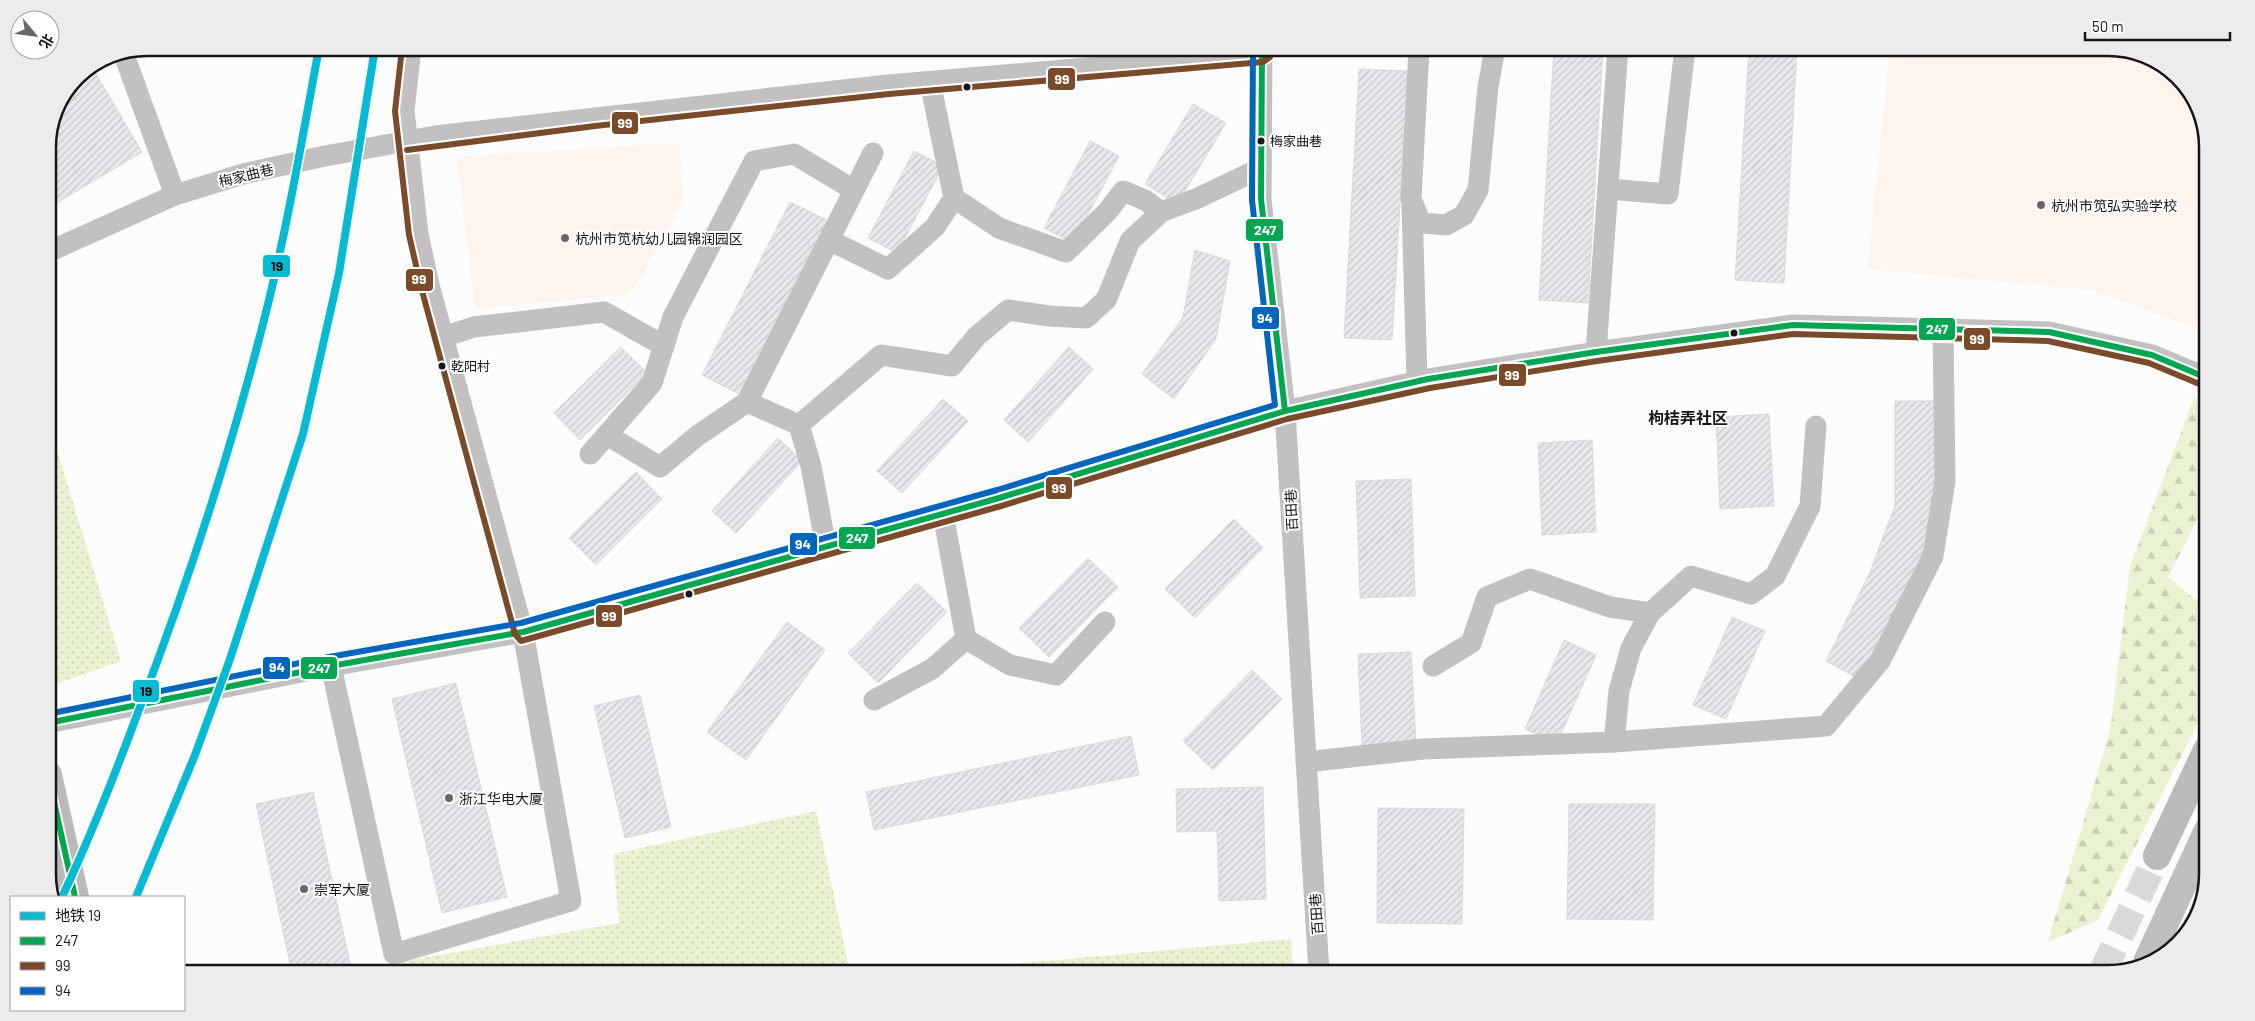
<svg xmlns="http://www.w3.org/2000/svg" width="2255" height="1021" font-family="Barlow,'Noto Sans SC',sans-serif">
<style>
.education{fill:#fdf5ed}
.grass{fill:url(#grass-dots)}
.forest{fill:url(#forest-firs)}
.building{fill:url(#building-hatch);stroke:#dbd9dc}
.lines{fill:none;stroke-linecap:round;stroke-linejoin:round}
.major-tunnel{stroke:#dad9da;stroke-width:28;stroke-dasharray:28 14;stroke-linecap:butt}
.minor{stroke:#c2c0c0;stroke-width:21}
.major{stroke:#bbb9b9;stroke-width:28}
.highway{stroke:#c0bebd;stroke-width:28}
.bus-1-casing{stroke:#fff;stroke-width:10}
.bus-2-casing{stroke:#fff;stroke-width:10}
.bus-3-casing{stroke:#fff;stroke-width:10}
.bus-1{stroke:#00a651;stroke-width:6}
.bus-2{stroke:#7a4b2a;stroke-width:6}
.bus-3{stroke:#0065bd;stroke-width:6}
.metro-1-casing{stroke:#fff;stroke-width:11}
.metro-1{stroke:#06bad4;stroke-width:8}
.bus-dot{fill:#18151a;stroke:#fff;stroke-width:2}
.poi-dot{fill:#686669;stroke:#fff;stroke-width:2}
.labels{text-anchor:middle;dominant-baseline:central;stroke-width:4;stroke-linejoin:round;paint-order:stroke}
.bus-label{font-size:13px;fill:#18151a;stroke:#fff;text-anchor:start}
.street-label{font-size:14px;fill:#18151a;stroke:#fff}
.poi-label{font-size:14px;fill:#18151a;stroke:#fff;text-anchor:start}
.quarter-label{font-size:16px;font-weight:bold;fill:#18151a;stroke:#fff}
.rim{fill:none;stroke:#18151a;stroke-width:2.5}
.line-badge{stroke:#fff;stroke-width:2}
.badge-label{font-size:14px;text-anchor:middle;font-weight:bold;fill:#fff}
.pale-badge-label{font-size:14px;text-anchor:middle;font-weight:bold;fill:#111}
</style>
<defs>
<pattern id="grass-dots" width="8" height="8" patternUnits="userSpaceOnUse" patternTransform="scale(1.25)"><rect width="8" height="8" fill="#e9f3d2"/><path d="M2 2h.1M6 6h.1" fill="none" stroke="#c7cfb4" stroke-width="1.8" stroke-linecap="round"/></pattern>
<pattern id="forest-firs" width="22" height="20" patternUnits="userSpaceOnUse" patternTransform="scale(1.25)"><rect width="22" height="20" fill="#e9f3d2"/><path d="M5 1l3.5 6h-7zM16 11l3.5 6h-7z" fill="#c7cfb4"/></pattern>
<pattern id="building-hatch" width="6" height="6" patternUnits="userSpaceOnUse" patternTransform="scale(1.25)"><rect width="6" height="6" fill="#e9e6ec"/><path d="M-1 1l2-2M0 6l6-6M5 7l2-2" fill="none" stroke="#c7c4ca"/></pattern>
</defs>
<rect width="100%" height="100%" fill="#fcfcfc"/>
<g class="education">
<path d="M1890,48H2108L2146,55L2191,92L2207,141V332L2092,290L1867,269Z"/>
<path d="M679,143L684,199L641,278L629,294L475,309L457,157Z"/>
</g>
<g class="grass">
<path d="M48,420L121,661L48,687Z"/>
<path d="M816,811L850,973H338L619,923L613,854Z"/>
<path d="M1291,939L1293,973H908Z"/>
</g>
<path class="forest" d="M2195,396L2207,426V500L2168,577L2207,609V705L2098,920L2048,942L2110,731L2130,566Z"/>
<g class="building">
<path d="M1554,48H1603L1588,303L1539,300Z"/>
<path d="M1749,48H1797L1784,283L1735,280Z"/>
<path d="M92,67L142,152L48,208V141L55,109L77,76Z"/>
<path d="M1359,69L1408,71L1392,340L1344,338Z"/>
<path d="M1193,104L1226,123L1177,204L1145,184Z"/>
<path d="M1090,141L1119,156L1073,243L1044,228Z"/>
<path d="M914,151L943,166L897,253L868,238Z"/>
<path d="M790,202L827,220L739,394L702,375Z"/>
<path d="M1195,250L1230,261L1216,339L1174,399L1142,374L1183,317Z"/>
<path d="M621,347L647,373L580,440L554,413Z"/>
<path d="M1069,347L1093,369L1028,442L1004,420Z"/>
<path d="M943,399L968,421L902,493L877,471Z"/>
<path d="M1895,401H1941L1939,468L1927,548L1859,679L1826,661L1870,572L1895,505Z"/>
<path d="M1769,414L1774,506L1720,509L1716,417Z"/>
<path d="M778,438L802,461L736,533L712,511Z"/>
<path d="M1592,440L1596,532L1542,535L1538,443Z"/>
<path d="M636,472L662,499L596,565L569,538Z"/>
<path d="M1411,479L1415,596L1360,598L1356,481Z"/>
<path d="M1234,519L1263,548L1195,618L1165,589Z"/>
<path d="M1088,558L1118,587L1049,657L1019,628Z"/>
<path d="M917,583L947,612L878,683L848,653Z"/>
<path d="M1732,617L1765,631L1726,719L1693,705Z"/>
<path d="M787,622L825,650L746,760L707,732Z"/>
<path d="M1564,640L1596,655L1557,743L1525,729Z"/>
<path d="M1411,652L1416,744L1362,746L1358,654Z"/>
<path d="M1252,670L1282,699L1213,770L1183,741Z"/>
<path d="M456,683L507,897L442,913L392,699Z"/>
<path d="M640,695L671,827L625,838L594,706Z"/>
<path d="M1131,736L1139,775L874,830L866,792Z"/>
<path d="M1263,787L1266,899L1219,901L1217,831L1177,832L1176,789Z"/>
<path d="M313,792L352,973H292L256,804Z"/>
<path d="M1569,804H1655L1653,920L1567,919Z"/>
<path d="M1378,808L1464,809L1462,924L1377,923Z"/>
</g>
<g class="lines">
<path class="major-tunnel" d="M2102,973L2157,856"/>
<g class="minor">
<path d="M1262,48L1261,199L1285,411L1319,973"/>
<path d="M1419,48L1411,199L1421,223L1446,225L1464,215L1478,190L1488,87L1495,48"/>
<path d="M123,52L175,195"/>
<path d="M930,82L954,198"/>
<path d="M1608,189L1668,194L1685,48"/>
<path d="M1412,206L1417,381"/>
<path d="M829,240L888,269L935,227L954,198L999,228L1066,252L1108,211L1123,191L1145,200L1161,212"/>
<path d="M48,252L175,195L243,174L325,156L435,136L888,85L1262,53"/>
<path d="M443,337L474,327L604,312L664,346"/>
<path d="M1596,352L1618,48"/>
<path d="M747,402L799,425"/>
<path d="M607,435L660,467L697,436L747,402L873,153"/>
<path d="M590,454L652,383L673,317L754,161L794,154L854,190"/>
<path d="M943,514L966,639"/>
<path d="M826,547L811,466L799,425L881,355L952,366L977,336L1008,310L1049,316L1086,318L1106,300L1130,241L1161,212L1198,198L1261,168"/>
<path d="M331,666L394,954L571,901L523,632L429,285L418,234L404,110L411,48"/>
<path d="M1433,666L1471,643L1487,597L1530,579L1610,607L1650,613L1691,576L1751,594L1775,576L1810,506L1816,426"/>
<path d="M874,700L932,669L966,639L1010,665L1056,675L1105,622"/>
<path d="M48,723L331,666L523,632L999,498L1285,411L1428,379L1596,352L1793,325L2049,332L2152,355L2207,378"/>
<path d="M1614,742L1619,691L1631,648L1650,613"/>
<path d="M1306,762L1423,749L1614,742L1826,726L1880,661L1933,556L1945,481L1943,328"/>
</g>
<g class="major">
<path d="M48,775L75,897"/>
<path d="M2157,856L2207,750"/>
</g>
<path class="highway" d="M2147,962L2207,832"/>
<defs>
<g id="bus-1">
<path d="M1262,48L1261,199L1285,411"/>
<path d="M48,723L331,666L523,632L999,498L1285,411L1428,379L1596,352L1793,325L2049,332L2152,355L2207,378"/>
<path d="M48,775L75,897"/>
</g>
<g id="bus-2">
<path d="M402,48L395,111L409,235L421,287L515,634L521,641L1001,506L1287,419L1430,388L1597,361L1793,334L2048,341L2149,363L2204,386"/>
<path d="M407,150L595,126L889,94L1263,62L1270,57L1271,48"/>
</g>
<path id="bus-3" d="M48,714L329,657L521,623L997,490L1275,405L1252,200L1253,48"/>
</defs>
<use href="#bus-1" class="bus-1-casing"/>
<use href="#bus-2" class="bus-2-casing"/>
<use href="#bus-3" class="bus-3-casing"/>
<use href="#bus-1" class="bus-1"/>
<use href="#bus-2" class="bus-2"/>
<use href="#bus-3" class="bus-3"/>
<defs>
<g id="metro-1">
<path d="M62,897C90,838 114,777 137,715C187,586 230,454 264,320C287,230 302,139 319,48"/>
<path d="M136,897L195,755L230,659L303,434L339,273L375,48"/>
</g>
</defs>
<use href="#metro-1" class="metro-1-casing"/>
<use href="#metro-1" class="metro-1"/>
</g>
<g class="bus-dot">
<circle cx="967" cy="87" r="4.5"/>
<circle cx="1261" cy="141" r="4.5"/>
<circle cx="1734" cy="333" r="4.5"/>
<circle cx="442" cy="366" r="4.5"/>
<circle cx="689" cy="594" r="4.5"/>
</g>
<g class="poi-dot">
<circle cx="2041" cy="205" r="5"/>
<circle cx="565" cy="238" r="5"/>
<circle cx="449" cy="798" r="5"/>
<circle cx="304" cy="889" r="5"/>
</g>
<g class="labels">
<g class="bus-label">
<text x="1270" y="141">梅家曲巷</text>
<text x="451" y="366">乾阳村</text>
</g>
<g class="street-label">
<text transform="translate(246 175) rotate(-14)">梅家曲巷</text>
<text transform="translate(1291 510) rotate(-93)">百田巷</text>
<text transform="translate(1316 914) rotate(-94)">百田巷</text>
</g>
<g class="poi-label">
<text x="2051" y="205">杭州市笕弘实验学校</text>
<text x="575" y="238">杭州市笕杭幼儿园锦润园区</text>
<text x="459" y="798">浙江华电大厦</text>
<text x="314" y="889">崇军大厦</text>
</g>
<g class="quarter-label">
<text x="1688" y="417">枸桔弄社区</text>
</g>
</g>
<path d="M0 0H2255V1021H0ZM147 56H2108A91 91 0 0 1 2199 147V874A91 91 0 0 1 2108 965H147A91 91 0 0 1 56 874V147A91 91 0 0 1 147 56Z" fill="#edeced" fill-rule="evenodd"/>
<path class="rim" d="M147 56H2108A91 91 0 0 1 2199 147V874A91 91 0 0 1 2108 965H147A91 91 0 0 1 56 874V147A91 91 0 0 1 147 56Z"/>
<g class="line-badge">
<rect x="1047" y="67" width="29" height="24" rx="5" fill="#7a4b2a"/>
<rect x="611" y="111" width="28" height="24" rx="5" fill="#7a4b2a"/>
<rect x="1245" y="218" width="39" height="24" rx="5" fill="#00a651"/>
<rect x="262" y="254" width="29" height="24" rx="5" fill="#06bad4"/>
<rect x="405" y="268" width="29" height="24" rx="5" fill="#7a4b2a"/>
<rect x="1251" y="306" width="29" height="24" rx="5" fill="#0065bd"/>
<rect x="1918" y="317" width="38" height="24" rx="5" fill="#00a651"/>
<rect x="1963" y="327" width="28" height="24" rx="5" fill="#7a4b2a"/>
<rect x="1498" y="363" width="29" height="24" rx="5" fill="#7a4b2a"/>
<rect x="1045" y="476" width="28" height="24" rx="5" fill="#7a4b2a"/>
<rect x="838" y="526" width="38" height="24" rx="5" fill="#00a651"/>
<rect x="789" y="532" width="29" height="24" rx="5" fill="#0065bd"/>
<rect x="595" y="604" width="28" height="24" rx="5" fill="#7a4b2a"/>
<rect x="262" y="656" width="29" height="24" rx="5" fill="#0065bd"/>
<rect x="300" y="656" width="38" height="24" rx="5" fill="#00a651"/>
<rect x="132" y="679" width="28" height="24" rx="5" fill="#06bad4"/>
</g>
<g class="badge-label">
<text x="1062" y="84">99</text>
<text x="625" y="128">99</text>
<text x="1265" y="235">247</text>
<text x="419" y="284">99</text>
<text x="1265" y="323">94</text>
<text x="1937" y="334">247</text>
<text x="1977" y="344">99</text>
<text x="1512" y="380">99</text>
<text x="1059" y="493">99</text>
<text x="857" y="543">247</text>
<text x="803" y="549">94</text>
<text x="609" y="621">99</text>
<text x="277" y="672">94</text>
<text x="319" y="673">247</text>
</g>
<g class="pale-badge-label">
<text x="277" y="271">19</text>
<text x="146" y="696">19</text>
</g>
<rect x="10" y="896" width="175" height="115" fill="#ffffff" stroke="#a3a1a3"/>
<rect x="20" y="912" width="25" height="8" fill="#06bad4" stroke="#a3a1a3"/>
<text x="55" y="921" font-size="15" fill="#18151a">地铁 19</text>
<rect x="20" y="937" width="25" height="8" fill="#00a651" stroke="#a3a1a3"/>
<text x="55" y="946" font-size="15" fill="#18151a">247</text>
<rect x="20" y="962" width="25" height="8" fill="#7a4b2a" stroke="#a3a1a3"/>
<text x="55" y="971" font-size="15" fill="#18151a">99</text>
<rect x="20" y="987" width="25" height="8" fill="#0065bd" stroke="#a3a1a3"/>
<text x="55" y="996" font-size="15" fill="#18151a">94</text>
<g transform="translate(35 35) rotate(119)"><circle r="24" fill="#ffffff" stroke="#a3a1a3"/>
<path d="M0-4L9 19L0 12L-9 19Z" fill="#686669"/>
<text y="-8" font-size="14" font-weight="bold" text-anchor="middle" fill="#18151a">北</text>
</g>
<path d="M2085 32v8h145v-8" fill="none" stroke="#18151a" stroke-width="2.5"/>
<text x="2092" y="32" font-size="15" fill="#18151a" stroke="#ffffff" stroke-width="4" paint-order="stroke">50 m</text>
</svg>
